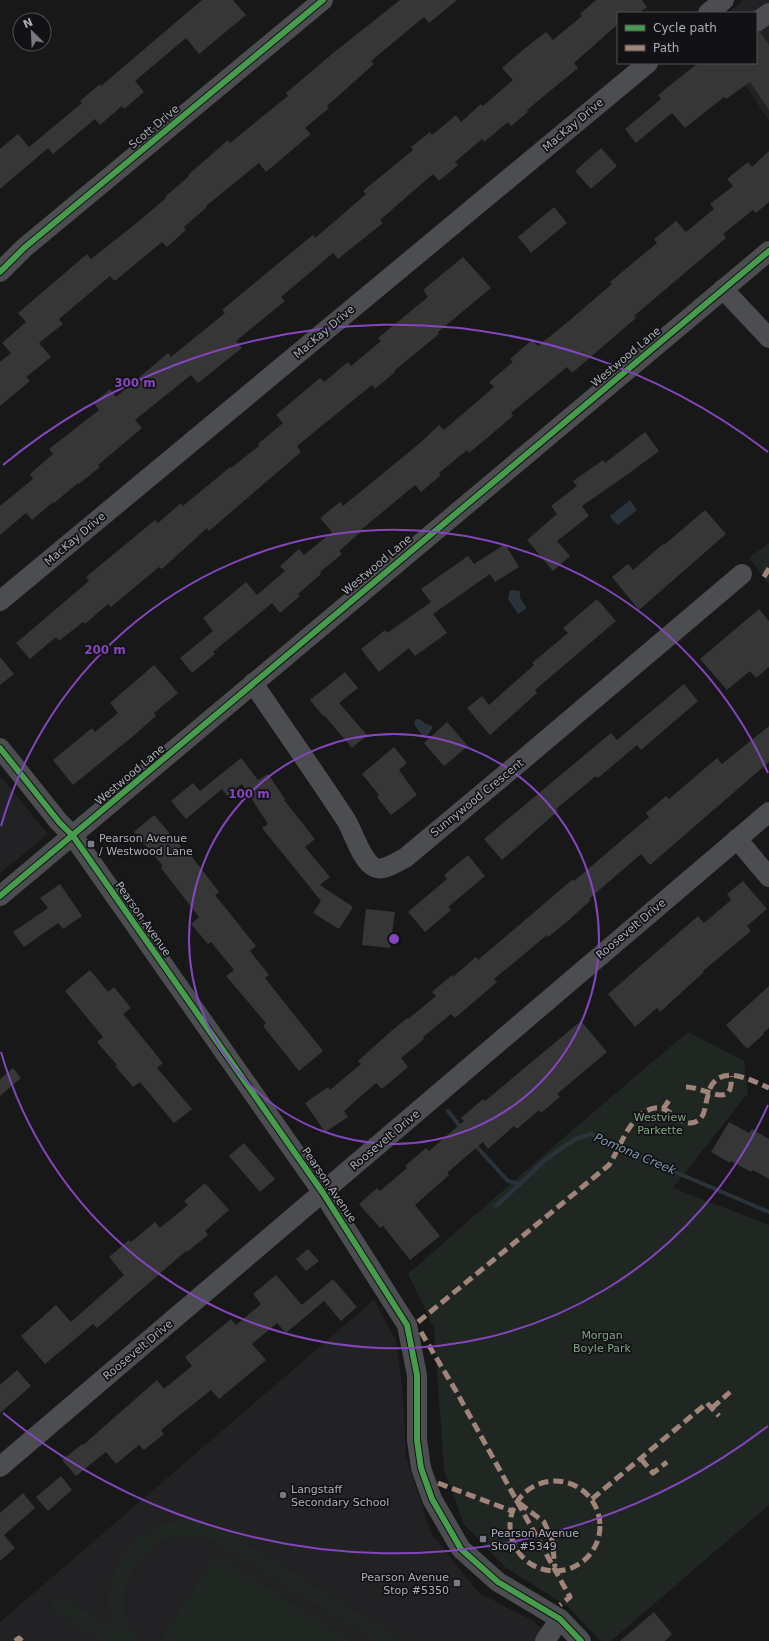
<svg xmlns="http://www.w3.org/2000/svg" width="769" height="1641" font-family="'DejaVu Sans',sans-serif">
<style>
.built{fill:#222224}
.green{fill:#202722}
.water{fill:#2b333a}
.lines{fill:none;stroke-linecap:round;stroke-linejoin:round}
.stream{stroke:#2b333a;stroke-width:4}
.building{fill:#363637}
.minor{stroke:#4c4d51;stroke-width:20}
.quiet{stroke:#a18479;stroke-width:5;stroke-dasharray:10 5;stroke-linecap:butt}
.cycleway-casing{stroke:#121214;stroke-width:8}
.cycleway{stroke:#469c4c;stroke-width:6}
.ring{fill:none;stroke:#8446be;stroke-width:2}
.poi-dot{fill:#777a81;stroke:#121214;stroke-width:1.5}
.labels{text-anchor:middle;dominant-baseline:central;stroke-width:3.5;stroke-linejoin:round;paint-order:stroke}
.street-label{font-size:11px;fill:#aaaeb9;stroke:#121214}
.poi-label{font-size:11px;fill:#aaaeb9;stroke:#121214;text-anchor:start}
.park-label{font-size:11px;fill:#81a484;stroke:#121214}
.water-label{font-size:12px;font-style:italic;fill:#819ab4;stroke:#121214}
.centre{fill:#8446be;stroke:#121214;stroke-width:2}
.ring-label{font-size:12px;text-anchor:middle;font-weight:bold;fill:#8446be;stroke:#121214;stroke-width:3.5;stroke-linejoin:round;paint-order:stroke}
</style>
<rect width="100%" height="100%" fill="#181818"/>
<g class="built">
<path d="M744,0H769V121L730,63H756V13H727Z"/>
<path d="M0,776L48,834L0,873Z"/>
<path d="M374,1300L396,1341L403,1394L406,1457L431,1533L479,1593L532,1620L555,1641H0V1622Z"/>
</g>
<g class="green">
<path d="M769,543V584L749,558Z"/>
<path d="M688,1032L744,1061L748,1093L673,1188L769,1225V1505L611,1641H601L567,1606L505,1567L464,1524L444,1470L434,1328L408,1274L570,1132Z"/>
<path d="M185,1521L204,1522L221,1528L403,1641H375L213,1540C200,1537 184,1534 171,1538C128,1553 109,1605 138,1641H103L50,1608L58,1595L114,1629C112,1619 109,1609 109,1599C108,1565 134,1536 164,1524C170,1522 178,1522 185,1521Z"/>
<path d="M216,1555L351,1641H160Z"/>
</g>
<g class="water">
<path d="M630,500L637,510L618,525L613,521L610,516Z"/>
<path d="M510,590L520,591V598L527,608L518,614L508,599Z"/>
<path d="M416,719H419L426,724L432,726V729L428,735H422L414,724Z"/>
</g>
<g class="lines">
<g class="stream">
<path d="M448,1111L462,1129"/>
<path d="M474,1144L508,1181L520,1184L545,1160L575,1139L591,1134L680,1174L769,1212"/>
<path d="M496,1206L520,1184"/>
</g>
</g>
<g class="building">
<path d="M202,0H233L246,15L199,54L186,38L135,81L144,92L124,109L122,106L100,125L95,119L53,154L48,148L0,189V149L18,134L29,147L82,103L80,101L100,84L101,86Z"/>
<path d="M400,0H457L429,23L424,17L371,61L374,64L327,106L329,108L305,128L311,134L266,172L259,163L206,206L207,207L184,227L186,230L167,247L162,242L115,281L110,276L59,319L63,324L39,343L51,357L26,377L30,381L0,406V362L11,353L2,343L26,322L18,313L87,254L91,259L139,221L166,198L165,197L189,176L188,175L228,140L230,143L258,120L288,96L286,93L332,54Z"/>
<path d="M596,0H642L647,7L639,13H618V24L574,63L578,68L527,110L528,112L511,126L508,122L484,142L482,139L455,162L458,165L439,181L433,174L380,220L383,223L338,259L333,253L281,297L285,301L236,341L242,348L198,383L191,375L135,420L142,428L98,465L100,467L79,484L78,483L54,503L53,502L32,520L26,513L0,535V506L33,479L30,474L53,454L49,449L99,410L94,403L110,389L116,397L168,353L171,357L225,313L222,310L292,252L313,235L315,238L342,215L366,194L363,191L413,150L411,147L430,132L432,135L456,115L461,122L481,104L483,106L513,80L502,68L524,49L546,32L553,40L582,16L580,14Z"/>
<path d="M760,32L769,45V110L750,82L726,99L724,97L685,128L672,113L636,143L625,129L661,99L658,95L698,63H756V33Z"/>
<path d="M601,148L617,166L591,189L575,171Z"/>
<path d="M769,151V202L756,213L753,210L723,234L726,238L634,316L636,318L572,373L567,367L511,413L513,416L493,433L469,453L467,450L439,473L441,475L421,492L415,485L362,529L363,530L339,551L342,554L320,572L321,574L298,594L300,596L280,613L272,603L213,652L215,654L192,673L180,658L213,631L203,618L246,582L257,595L285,571L280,566L299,549L304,555L332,532L320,518L340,502L343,506L420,443L439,425L444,430L494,387L489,382L513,362L510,359L532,340L538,346L570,320L612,284L610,282L657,243L654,239L676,221L686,232L714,209L710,204L733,186L727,179L748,162L752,167Z"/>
<path d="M554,207L567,223L531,253L518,237Z"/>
<path d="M463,257L491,288L438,332L439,334L394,371L395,372L375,389L372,385L297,446L301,452L209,531L207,528L162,569L159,567L111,607L108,604L85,624L83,622L59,641L56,637L30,659L16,643L89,581L86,577L155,520L158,523L181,503L183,506L230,467L231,468L259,446L258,444L283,423L276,415L320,378L324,382L348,362L351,366L381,341L378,338L428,297L423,290Z"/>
<path d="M645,432L659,451L628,474L582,506L589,516L557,541L570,556L553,571L527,540L557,514L551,506L577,486L573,481L603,460L605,463Z"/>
<path d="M705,510L726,534L639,610L612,577L628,564L633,570L663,544L664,545Z"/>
<path d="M505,544L519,567L495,582L490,574L433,614L447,633L415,656L409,648L379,672L361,649L385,630L387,633L431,602L421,589L468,556L474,564Z"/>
<path d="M597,599L616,621L535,690L537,693L490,735L467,708L482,696L489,705L534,665L532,663L568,633L563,628Z"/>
<path d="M759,609L769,621V667L756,678L750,671L727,690L700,659Z"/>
<path d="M0,657L14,674L0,685Z"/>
<path d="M154,665L178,693L154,713L156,716L132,737L73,785L53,760L92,728L95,732L118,713L110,703Z"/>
<path d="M345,672L358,688L339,703L367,735L352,748L324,715L323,716L310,700Z"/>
<path d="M684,684L698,701L641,750L637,745L598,778L596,776L556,809L558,811L502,860L484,839L611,733L617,740Z"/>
<path d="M447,722L468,746L444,766L424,743Z"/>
<path d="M769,726V762L650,865L641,854L589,899L591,900L568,921L548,937L547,935L494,979L497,982L455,1018L451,1014L423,1037L424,1039L401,1058L408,1067L382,1089L376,1083L344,1111L348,1117L325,1132L305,1103L328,1087L330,1090L361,1064L358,1061L389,1033L407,1018L408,1019L436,996L432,992L452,975L453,977L476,957L478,960L573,879L574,881L649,817L646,813L666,796L669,799L717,758L722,764Z"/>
<path d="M394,747L407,763L399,770L417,795L391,815L377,797L379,795L362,774Z"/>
<path d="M241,758L258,780L268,774L285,799L284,800L315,839L305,847L330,877L320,885L353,907L339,929L313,913L321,901L262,828L268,824L242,784L227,796L222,789L186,819L171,801L193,783L200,791Z"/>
<path d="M154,815L184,850L186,849L219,892L215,895L256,946L250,951L269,975L265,978L323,1051L299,1071L263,1026L266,1023L226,976L234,970L211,942L208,944L191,924L199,917L161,868L163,866L134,832Z"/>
<path d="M468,855L485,876L448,907L451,910L425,932L408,912L447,879L444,875Z"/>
<path d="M743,881L767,909L747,926L751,931L703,971L704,972L660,1012L657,1008L635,1027L608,994L698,916L704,923L731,900L727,894Z"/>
<path d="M60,884L82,916L63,929L58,923L24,947L13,932L48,908L40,898Z"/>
<path d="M366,909L395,912L390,948L362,945Z"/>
<path d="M90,970L108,992L114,987L131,1008L123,1014L163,1063L157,1068L192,1109L174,1123L140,1082L133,1087L115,1066L117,1065L97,1042L103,1037L65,991Z"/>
<path d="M769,986V1028L763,1033L764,1034L747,1049L726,1025Z"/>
<path d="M581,1021L607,1052L557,1094L560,1097L541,1113L539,1110L517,1129L514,1126L488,1149L483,1142L447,1173L449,1175L415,1205L440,1236L410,1260L383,1226L380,1228L359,1204L377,1188L380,1191L407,1168L405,1166L426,1148L429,1151L464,1121L461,1118L483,1099L485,1101Z"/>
<path d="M13,1068L21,1078L0,1096V1079Z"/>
<path d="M729,1122L749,1133L752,1129L769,1139V1179L753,1170L751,1172L731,1161L730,1163L711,1152Z"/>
<path d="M244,1143L275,1179L260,1192L229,1156Z"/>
<path d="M205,1183L229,1210L205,1231L208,1235L187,1252L186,1251L97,1328L93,1324L45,1364L21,1336L56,1305L71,1322L124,1275L109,1257L129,1240L131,1242L155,1222L160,1228L188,1205L184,1201Z"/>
<path d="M308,1249L319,1261L306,1271L296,1259Z"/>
<path d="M276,1275L302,1305L333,1279L357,1307L341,1321L324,1301L286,1333L277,1323L252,1344L266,1360L219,1399L211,1390L161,1430L164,1434L144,1450L139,1445L116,1464L106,1452L76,1476L62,1460L82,1444L83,1445L157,1380L164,1389L192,1366L185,1357L231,1319L236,1325L261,1304L253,1294Z"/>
<path d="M17,1370L31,1386L0,1413V1385Z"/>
<path d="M61,1476L72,1490L48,1511L36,1497Z"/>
<path d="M23,1493L35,1508L4,1535L15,1548L0,1561V1513Z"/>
<path d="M654,1612L672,1634L665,1641H620Z"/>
</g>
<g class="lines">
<g class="minor">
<path d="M708,13L724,0"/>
<path d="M756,22L769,13"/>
<path d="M0,272L24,248L323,0"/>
<path d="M723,289L769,338"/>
<path d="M0,601L648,63"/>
<path d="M253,683C284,729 316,774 346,820C354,833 361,860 374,867C383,872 397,862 405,858L526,757L742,574"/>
<path d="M0,748L59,822L73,836L323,1193L407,1325L417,1375V1440L421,1468L432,1499L461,1549L498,1582L560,1619L581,1641"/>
<path d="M737,839L769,877"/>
<path d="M0,896L769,251"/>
<path d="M0,1467L769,812"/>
<path d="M545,1641L560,1619"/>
</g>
<g class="quiet">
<path d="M764,577L769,568"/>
<path d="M686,1087C705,1087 734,1111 731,1076"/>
<path d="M663,1109L670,1099"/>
<path d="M418,1322L609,1165C621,1147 630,1112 655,1108C671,1105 682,1132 699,1120C704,1116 705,1109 706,1103C708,1096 709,1086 715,1081C729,1067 755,1082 769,1088"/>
<path d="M421,1332L456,1391L570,1597L560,1605"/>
<path d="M712,1408L730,1392"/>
<path d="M641,1459L653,1473L667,1462"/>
<circle cx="555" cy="1526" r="45"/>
<path d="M438,1483L512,1511"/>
<path d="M592,1499L707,1403L719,1416"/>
<path d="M519,1503L544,1522L552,1540L555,1567"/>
<path d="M15,1641L19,1638L22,1641"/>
</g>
<defs>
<g id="cycleway">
<path d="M0,272L24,248L323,0"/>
<path d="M0,748L59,822L73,836L323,1193L407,1325L417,1375V1440L421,1468L432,1499L461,1549L498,1582L560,1619L581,1641"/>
<path d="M0,896L769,251"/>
</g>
</defs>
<use href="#cycleway" class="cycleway-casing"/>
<use href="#cycleway" class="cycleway"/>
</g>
<g class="ring">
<circle cx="394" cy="939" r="205"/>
<path d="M768 1105A409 409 0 0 1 1 1052M1 826A409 409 0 0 1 768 773"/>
<path d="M768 1426A614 614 0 0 1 3 1413M3 465A614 614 0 0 1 768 452"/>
</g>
<g class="poi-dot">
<rect x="87" y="840" width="8" height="8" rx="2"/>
<circle cx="283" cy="1495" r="4"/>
<rect x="479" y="1535" width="8" height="8" rx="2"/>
<rect x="453" y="1579" width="8" height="8" rx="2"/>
</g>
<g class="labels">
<g class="street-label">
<text transform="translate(573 125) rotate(-40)">MacKay Drive</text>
<text transform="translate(154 127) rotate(-40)">Scott Drive</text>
<text transform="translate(324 332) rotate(-40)">MacKay Drive</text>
<text transform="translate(626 357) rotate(-40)">Westwood Lane</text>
<text transform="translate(75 539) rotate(-40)">MacKay Drive</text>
<text transform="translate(377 565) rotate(-40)">Westwood Lane</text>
<text transform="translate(130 775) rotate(-40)">Westwood Lane</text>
<text transform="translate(477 798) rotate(-39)">Sunnywood Crescent</text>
<text transform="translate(143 919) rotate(55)">Pearson Avenue</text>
<text transform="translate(631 929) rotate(-40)">Roosevelt Drive</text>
<text transform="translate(385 1140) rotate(-40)">Roosevelt Drive</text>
<text transform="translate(329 1185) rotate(56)">Pearson Avenue</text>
<text transform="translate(138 1350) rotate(-40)">Roosevelt Drive</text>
</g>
<g class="poi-label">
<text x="99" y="838">Pearson Avenue<tspan x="99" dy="13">/ Westwood Lane</tspan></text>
<text x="291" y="1489">Langstaff<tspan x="291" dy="13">Secondary School</tspan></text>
<text x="491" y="1533">Pearson Avenue<tspan x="491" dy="13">Stop #5349</tspan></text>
<text x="449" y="1577" text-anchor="end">Pearson Avenue<tspan x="449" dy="13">Stop #5350</tspan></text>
</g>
<g class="park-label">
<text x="660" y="1117">Westview<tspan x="660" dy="13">Parkette</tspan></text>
<text x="602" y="1335">Morgan<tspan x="602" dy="13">Boyle Park</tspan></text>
</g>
<g class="water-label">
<text transform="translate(635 1154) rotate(23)">Pomona Creek</text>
</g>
</g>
<circle cx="394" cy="939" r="6" class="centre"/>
<g class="ring-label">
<text x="135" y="387">300 m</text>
<text x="105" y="654">200 m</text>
<text x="249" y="798">100 m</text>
</g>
<rect x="617" y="12" width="140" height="52" fill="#121214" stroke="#4f5056"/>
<rect x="625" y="25" width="20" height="6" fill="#469c4c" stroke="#4f5056"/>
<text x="653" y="32" font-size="12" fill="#aaaeb9">Cycle path</text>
<rect x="625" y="45" width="20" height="6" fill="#a18479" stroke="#4f5056"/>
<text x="653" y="52" font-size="12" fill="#aaaeb9">Path</text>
<g transform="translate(32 32) rotate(336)"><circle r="19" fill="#121214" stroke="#4f5056"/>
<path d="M0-3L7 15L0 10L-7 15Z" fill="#777a81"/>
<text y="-6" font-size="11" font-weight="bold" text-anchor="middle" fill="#aaaeb9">N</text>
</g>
</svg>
